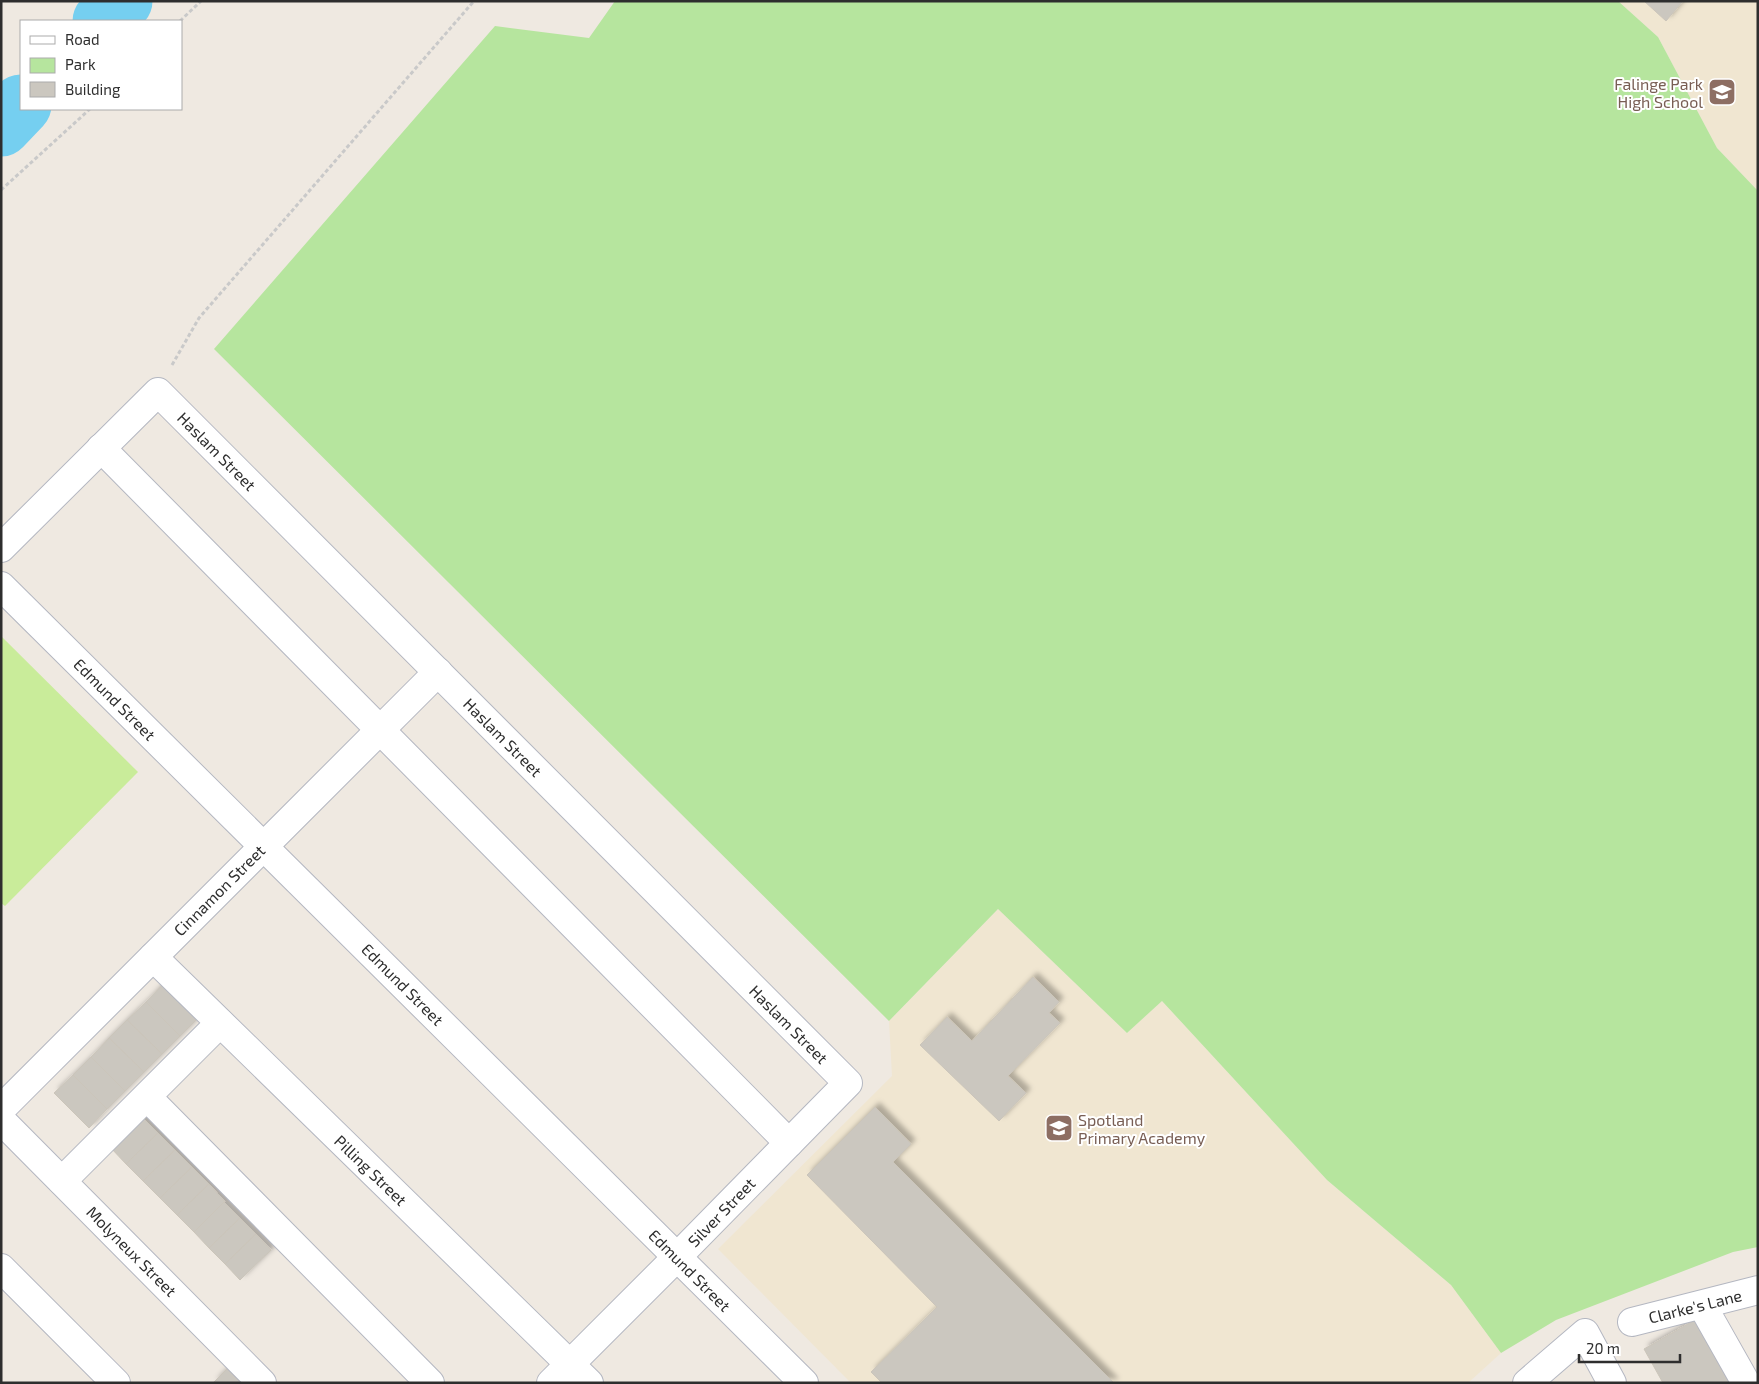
<svg xmlns="http://www.w3.org/2000/svg" width="1759" height="1384" font-family="'Exo 2',sans-serif">
<style>
.education{fill:#f0e6d1}
.green{fill:#b6e59e}
.pitch{fill:#c9ec9a}
.lines{fill:none;stroke-linecap:round;stroke-linejoin:round}
.river{stroke:#75cff0;stroke-width:61}
.building{fill:#cbc7bf;stroke:#cbc5ba;filter:url(#shadow)}
.minor-casing{stroke:#b4b7c1;stroke-width:30}
.path{stroke:#c9c9c9;stroke-width:3;stroke-dasharray:4 2.5;stroke-linecap:butt}
.minor{stroke:#fff;stroke-width:28}
.labels{text-anchor:middle;dominant-baseline:central;stroke-width:4;stroke-linejoin:round;paint-order:stroke}
.education-label{font-size:16px;fill:#785e54;stroke:#fff;text-anchor:end}
.street-label{font-size:16px;fill:#2e2e2e;stroke:#fff}
</style>
<defs>
<filter id="shadow"><feDropShadow dx="4.5" dy="-4.5" stdDeviation="2.5" flood-color="#0004"/></filter>
</defs>
<rect width="100%" height="100%" fill="#efe9e1"/>
<g class="education">
<path d="M1618,1H1758V191L1717,148L1658,37Z"/>
<path d="M998,909L1127,1033L1162,1001L1327,1180L1451,1285L1501,1353L1468,1383H851L718,1249L892,1076L889,1021Z"/>
</g>
<path class="green" d="M615,1H1618L1658,37L1717,148L1758,191V1247L1733,1252L1556,1320L1501,1353L1451,1285L1327,1180L1162,1001L1127,1033L998,909L889,1021L214,349L495,26L589,38Z"/>
<path class="pitch" d="M1,636L138,772L5,906L1,903Z"/>
<g class="lines">
<g class="river">
<path d="M103,21L122,1"/>
<path d="M1,126L21,105"/>
</g>
</g>
<g class="building">
<path d="M1644,1H1683L1666,21Z"/>
<path d="M1033,977L1059,1002L1049,1013L1060,1023L1008,1076L1026,1093L999,1121L920,1045L947,1017L972,1041Z"/>
<path d="M164,983L198,1018L180,1036L146,1002Z"/>
<path d="M146,1002L180,1036L162,1054L127,1020Z"/>
<path d="M127,1020L162,1054L144,1072L109,1038Z"/>
<path d="M109,1038L144,1072L125,1091L91,1057Z"/>
<path d="M91,1057L125,1091L107,1109L73,1075Z"/>
<path d="M73,1075L107,1109L89,1128L54,1093Z"/>
<path d="M875,1107L911,1144L893,1162L1114,1383H882L871,1372L937,1307L807,1175Z"/>
<path d="M141,1116L158,1133L126,1164L110,1147Z"/>
<path d="M158,1133L175,1150L143,1181L126,1164Z"/>
<path d="M175,1150L192,1167L160,1198L143,1181Z"/>
<path d="M192,1167L209,1184L177,1215L160,1198Z"/>
<path d="M209,1184L225,1202L194,1232L177,1215Z"/>
<path d="M224,1202L240,1218L209,1248L194,1232Z"/>
<path d="M240,1218L256,1234L225,1264L209,1248Z"/>
<path d="M256,1234L271,1250L240,1280L225,1264Z"/>
<path d="M1702,1316L1741,1383H1663L1644,1349Z"/>
<path d="M227,1369L241,1383H213Z"/>
</g>
<g class="lines">
<defs>
<g id="minor">
<path d="M101,448L789,1143"/>
<path d="M1,548L158,392L848,1083L677,1257L551,1383"/>
<path d="M1,586L804,1383"/>
<path d="M153,957L589,1383"/>
<path d="M147,1097L430,1383"/>
<path d="M1,1109L438,672"/>
<path d="M1,1120L262,1383"/>
<path d="M62,1181L220,1023"/>
<path d="M1,1268L116,1383"/>
<path d="M1702,1305L1746,1383"/>
<path d="M1632,1322L1758,1290"/>
<path d="M1527,1383L1585,1333L1612,1383"/>
</g>
</defs>
<use href="#minor" class="minor-casing"/>
<g class="path">
<path d="M180,21L201,1"/>
<path d="M1,190L90,109"/>
<path d="M172,365L199,318L474,1"/>
</g>
<use href="#minor" class="minor"/>
</g>
<defs>
<symbol id="school-square" viewBox="-11 -11 22 22"><rect x="-9" y="-9" width="18" height="18" rx="4" fill="#8d6e63" stroke="#fff"/><path d="M0-5L7-2L0 1L-7-2ZM-4 1L0 2.5L4 1V4Q0 6-4 4Z" fill="#fff"/></symbol>
</defs>
<g fill-rule="evenodd">
<use href="#school-square" x="1706" y="76" width="32" height="32"/>
<use href="#school-square" x="1043" y="1112" width="32" height="32"/>
</g>
<g class="labels">
<g class="education-label">
<text x="1703" y="83">Falinge Park<tspan x="1703" dy="18">High School</tspan></text>
<text x="1078" y="1119" text-anchor="start">Spotland<tspan x="1078" dy="18">Primary Academy</tspan></text>
</g>
<g class="street-label">
<text transform="translate(217 451) rotate(45)">Haslam Street</text>
<text transform="translate(115 699) rotate(45)">Edmund Street</text>
<text transform="translate(503 737) rotate(45)">Haslam Street</text>
<text transform="translate(219 890) rotate(-45)">Cinnamon Street</text>
<text transform="translate(403 984) rotate(45)">Edmund Street</text>
<text transform="translate(789 1024) rotate(45)">Haslam Street</text>
<text transform="translate(371 1170) rotate(44)">Pilling Street</text>
<text transform="translate(721 1212) rotate(-46)">Silver Street</text>
<text transform="translate(132 1251) rotate(45)">Molyneux Street</text>
<text transform="translate(690 1270) rotate(45)">Edmund Street</text>
<text transform="translate(1695 1306) rotate(-14)">Clarke's Lane</text>
</g>
</g>
<rect width="1759" height="1384" fill="none" stroke="#2e2e2e" stroke-width="5"/>
<rect x="20" y="20" width="162" height="90" fill="#ffffff" stroke="#ababab"/>
<rect x="30" y="36" width="25" height="8" fill="#ffffff" stroke="#ababab"/>
<text x="65" y="45" font-size="15" fill="#2e2e2e">Road</text>
<rect x="30" y="58" width="25" height="15" fill="#b6e59e" stroke="#ababab"/>
<text x="65" y="70" font-size="15" fill="#2e2e2e">Park</text>
<rect x="30" y="82" width="25" height="15" fill="#cbc7bf" stroke="#ababab"/>
<text x="65" y="95" font-size="15" fill="#2e2e2e">Building</text>
<path d="M1579 1354v8h101v-8" fill="none" stroke="#2e2e2e" stroke-width="2.5"/>
<text x="1586" y="1354" font-size="15" fill="#2e2e2e" stroke="#ffffff" stroke-width="4" paint-order="stroke">20 m</text>
</svg>
